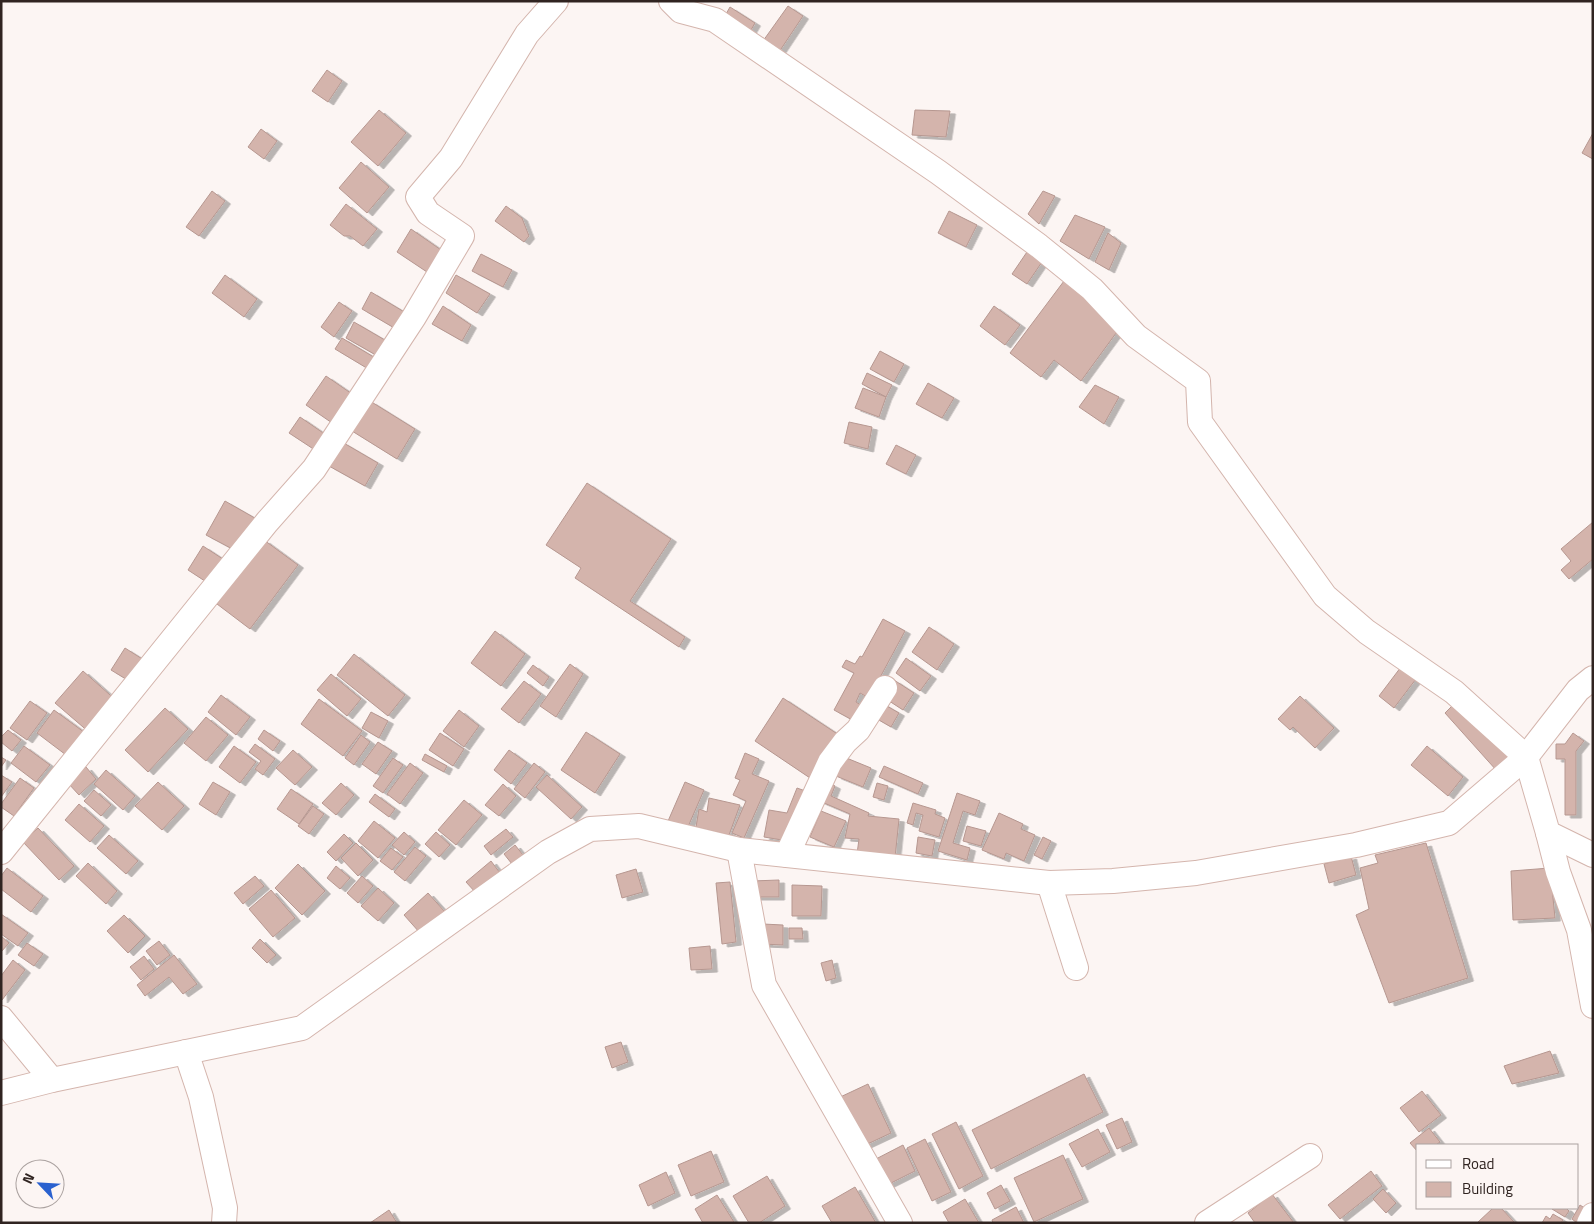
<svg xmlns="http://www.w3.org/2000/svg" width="1594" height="1224" font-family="'Titillium Web',sans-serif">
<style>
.building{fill:#d4b4ac;stroke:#b69790;filter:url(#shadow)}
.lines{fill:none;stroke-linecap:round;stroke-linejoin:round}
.minor-casing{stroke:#d4b5ad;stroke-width:26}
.minor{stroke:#fff;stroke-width:24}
</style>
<defs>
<filter id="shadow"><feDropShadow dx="5.5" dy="3" stdDeviation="0" flood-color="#0004"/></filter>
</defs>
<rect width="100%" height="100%" fill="#fcf5f3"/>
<g class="building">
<path d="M788,6L803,16L779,52L763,41Z"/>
<path d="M730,7L755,23L751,30L726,14Z"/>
<path d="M327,70L342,81L328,102L312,91Z"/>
<path d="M379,110L406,133L378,166L351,142Z"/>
<path d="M915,110L950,111L946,137L912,135Z"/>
<path d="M261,129L277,141L264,159L248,147Z"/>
<path d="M1593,133V159L1582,153Z"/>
<path d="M361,162L389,187L367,213L339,188Z"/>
<path d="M212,191L225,201L199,236L186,227Z"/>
<path d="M1043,191L1055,196L1039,224L1028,214Z"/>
<path d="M346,204L377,229L363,246L350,236H344L330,225Z"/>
<path d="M506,206L522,218L529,236L524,242L495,221Z"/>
<path d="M949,211L977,225L966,247L938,233Z"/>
<path d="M1075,215L1105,227L1089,259L1060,241Z"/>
<path d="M411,229L444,252L430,274L397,252Z"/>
<path d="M1108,233L1121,243L1109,270L1095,262Z"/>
<path d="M1029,249L1044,259L1027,284L1012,274Z"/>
<path d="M481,254L512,270L503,287L472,271Z"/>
<path d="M225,275L257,299L244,317L212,293Z"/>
<path d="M456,275L490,294L477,313L446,293Z"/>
<path d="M1064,281L1122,325L1081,381L1054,360L1041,377L1010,353Z"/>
<path d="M371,292L406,313L396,329L362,309Z"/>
<path d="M339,302L352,311L334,337L321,327Z"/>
<path d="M443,306L471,325L462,341L432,324Z"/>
<path d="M994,306L1020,325L1005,345L980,326Z"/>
<path d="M354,322L390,343L381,358L346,338Z"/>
<path d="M342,338L377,359L370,370L335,349Z"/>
<path d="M880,351L904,364L894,382L870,369Z"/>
<path d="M867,373L892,385L886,397L862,384Z"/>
<path d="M326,376L355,396L335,425L306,405Z"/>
<path d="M928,383L954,398L942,418L916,404Z"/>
<path d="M1095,385L1119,397L1104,424L1079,407Z"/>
<path d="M863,388L886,397L879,417L855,408Z"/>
<path d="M370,401L415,429L397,459L352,431Z"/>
<path d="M300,417L332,439L321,454L289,433Z"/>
<path d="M849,422L872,427L868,449L844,443Z"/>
<path d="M342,442L378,463L365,486L329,466Z"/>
<path d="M896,445L916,455L906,474L886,464Z"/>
<path d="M587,483L671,539L630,601L685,637L679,647L575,578L581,568L546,545Z"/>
<path d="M225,501L260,521L238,552L206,535Z"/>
<path d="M1593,522V559L1569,579L1561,570L1571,561L1561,549Z"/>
<path d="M264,540L298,565L250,629L217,604Z"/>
<path d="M203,546L229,563L214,587L188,570Z"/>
<path d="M883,619L905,631L869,698L860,693L856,702L864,707L856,722L834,710L854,673L842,667L846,660L855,664L860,656L862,657Z"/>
<path d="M929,627L954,644L937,670L912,652Z"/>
<path d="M495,631L525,654L501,686L471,663Z"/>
<path d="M125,648L147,662L134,684L111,670Z"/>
<path d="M354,654L405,695L388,716L337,675Z"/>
<path d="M906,658L931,676L920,691L896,673Z"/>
<path d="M1404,663L1419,675L1394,708L1379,696Z"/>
<path d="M570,664L583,674L556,717L540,706Z"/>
<path d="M533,665L549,677L543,686L527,673Z"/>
<path d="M83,671L118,702L90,733L55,703Z"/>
<path d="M331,674L361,699L347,716L317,690Z"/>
<path d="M894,680L914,693L903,710L883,697Z"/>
<path d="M524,681L541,694L519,723L501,709Z"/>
<path d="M221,695L250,717L236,735L208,712Z"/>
<path d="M1300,696L1334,728L1315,748L1293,727L1290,730L1278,719Z"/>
<path d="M783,698L842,737L813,780L755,741Z"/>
<path d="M1460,698L1514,754L1497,771L1445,713Z"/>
<path d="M319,699L362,731L343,756L301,724Z"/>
<path d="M30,701L47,713L27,740L10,728Z"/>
<path d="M880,702L899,713L891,727L872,716Z"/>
<path d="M165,708L188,729L148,772L125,750Z"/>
<path d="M54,710L88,735L70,758L37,733Z"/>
<path d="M459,710L479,726L464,747L443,731Z"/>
<path d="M371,712L388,721L379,738L362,728Z"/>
<path d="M206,717L228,735L206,761L184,743Z"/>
<path d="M8,730L21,740L12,751L1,742V737Z"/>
<path d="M264,730L280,741L273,751L258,739Z"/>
<path d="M586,732L620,754L595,793L561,770Z"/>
<path d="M440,733L464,749L453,766L429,750Z"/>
<path d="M1573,733L1584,741L1576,751V815H1565V759H1556V744H1565Z"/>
<path d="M361,735L370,742L354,765L345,758Z"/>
<path d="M378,742L392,751L376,774L362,764Z"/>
<path d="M255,744L275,759L263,775L255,769L261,761L249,752Z"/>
<path d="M24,746L50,765L36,782L11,763Z"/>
<path d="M234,746L256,762L240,783L219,767Z"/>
<path d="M1427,746L1463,777L1448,796L1411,765Z"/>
<path d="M293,750L312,767L295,785L276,768Z"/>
<path d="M509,750L527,763L511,784L494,770Z"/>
<path d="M745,753L759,759L752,774L769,781L744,838L732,833L746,801L733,795L740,780L735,778Z"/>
<path d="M425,754L447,766L444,772L422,760Z"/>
<path d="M1,757L6,760L1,767Z"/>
<path d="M844,757L871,768L863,787L836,776Z"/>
<path d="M393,758L403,765L383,793L373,786Z"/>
<path d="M410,763L423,773L400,804L387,794Z"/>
<path d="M534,763L545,772L525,798L514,789Z"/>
<path d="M884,766L923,783L918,794L879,777Z"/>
<path d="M86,767L96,779L79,795L68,783Z"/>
<path d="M106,770L135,796L123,810L94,784Z"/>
<path d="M1,775L12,782L1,797Z"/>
<path d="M547,775L582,807L571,819L536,787Z"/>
<path d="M20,778L34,788L14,816L1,807V804Z"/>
<path d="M825,781L835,786L831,796L869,813L868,816L899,819L895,858L857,854L859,839L845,838L850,814L817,800Z"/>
<path d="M158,782L184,806L162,830L135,806Z"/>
<path d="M213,782L230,792L216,815L199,804Z"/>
<path d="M685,782L704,790L684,836L665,828Z"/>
<path d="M341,783L354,795L336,815L322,803Z"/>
<path d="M877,783L888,786L884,800L873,797Z"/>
<path d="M503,784L516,796L499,816L485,805Z"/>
<path d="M797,788L811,793L788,841L764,837L769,810L787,813Z"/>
<path d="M291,789L313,804L299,824L277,809Z"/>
<path d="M94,790L111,805L101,816L84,801Z"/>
<path d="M957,793L980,801L975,815L963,811L953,843L970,848L967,860L938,851Z"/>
<path d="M375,794L395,809L389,817L369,802Z"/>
<path d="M709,798L740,805L729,835L696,827L699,809L707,812Z"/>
<path d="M464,800L482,815L456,845L438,830Z"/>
<path d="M913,803L936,810L935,814L945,818L939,837L919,831L923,815L916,813L913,825L907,823Z"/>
<path d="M79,804L104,826L90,842L65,820Z"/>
<path d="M313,806L324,814L309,834L298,826Z"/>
<path d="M821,811L846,821L834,847L810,837Z"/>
<path d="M999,813L1023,824L1021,829L1035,835L1024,861L1006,853L1004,859L982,850Z"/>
<path d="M374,821L395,838L378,858L358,841Z"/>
<path d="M967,826L986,831L981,846L963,841Z"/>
<path d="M38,828L74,866L59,880L23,842Z"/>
<path d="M506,829L513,837L491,855L484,846Z"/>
<path d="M404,832L415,842L404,855L392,845Z"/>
<path d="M436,832L450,845L439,857L425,844Z"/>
<path d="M344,834L353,843L336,861L327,852Z"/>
<path d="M109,835L138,861L126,874L97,848Z"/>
<path d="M918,837L935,840L932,856L916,853Z"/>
<path d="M1043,837L1051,841L1042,859L1034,855Z"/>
<path d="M356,843L373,860L358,876L341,858Z"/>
<path d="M1426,843L1468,978L1389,1003L1356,915L1369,909L1360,868L1378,863L1375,855Z"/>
<path d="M515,845L523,855L512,864L504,854Z"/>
<path d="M415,847L426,856L405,881L394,872Z"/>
<path d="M391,848L403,857L392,870L380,861Z"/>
<path d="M1351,856L1356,875L1329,883L1324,864Z"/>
<path d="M491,861L500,873L476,893L466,882Z"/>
<path d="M88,863L117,891L106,904L76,876Z"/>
<path d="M298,864L325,891L302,915L275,888Z"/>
<path d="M336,866L350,878L340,889L327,878Z"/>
<path d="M7,868L43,896L31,912L1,889V876Z"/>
<path d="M1550,868L1555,918L1513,920L1511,871Z"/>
<path d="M636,869L643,892L622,898L616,875Z"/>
<path d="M255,876L264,886L243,904L234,893Z"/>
<path d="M362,876L373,886L358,903L347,893Z"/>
<path d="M779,880V897H752V881Z"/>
<path d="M730,882L736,942L722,944L716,883Z"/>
<path d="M792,885L822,886L821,916H792Z"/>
<path d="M378,888L394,903L378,921L361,906Z"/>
<path d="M271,890L295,918L273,937L249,909Z"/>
<path d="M428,893L445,912L420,933L404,915Z"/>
<path d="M1,914L28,933L18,946L1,934Z"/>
<path d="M124,915L145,936L128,953L107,931Z"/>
<path d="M763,924L783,925V945L762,944Z"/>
<path d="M789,928H802L803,939H789Z"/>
<path d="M1,936L9,943L1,952Z"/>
<path d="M260,939L276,955L267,963L252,948Z"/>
<path d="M159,941L170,955L157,965L146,951Z"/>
<path d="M27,943L43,954L34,966L18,955Z"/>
<path d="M710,946L712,969L691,970L689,948Z"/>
<path d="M174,955L197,984L183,994L169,977L145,996L137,985Z"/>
<path d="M144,956L154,969L141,980L130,967Z"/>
<path d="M13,960L25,970L2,1000L1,976Z"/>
<path d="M832,960L836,978L826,981L821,963Z"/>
<path d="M621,1042L628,1062L612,1068L605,1047Z"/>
<path d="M1550,1051L1559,1073L1512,1084L1504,1066Z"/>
<path d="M1084,1074L1103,1112L991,1169L972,1130Z"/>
<path d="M868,1084L891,1133L859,1148L836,1099Z"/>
<path d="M1422,1091L1441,1115L1419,1132L1400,1108Z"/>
<path d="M1122,1118L1132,1142L1117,1149L1106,1125Z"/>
<path d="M956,1122L983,1176L959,1189L932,1134Z"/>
<path d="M1429,1128L1440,1142L1436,1145H1418V1152L1410,1143Z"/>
<path d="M1098,1129L1110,1152L1082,1167L1069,1144Z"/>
<path d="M925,1139L951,1192L932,1201L907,1148Z"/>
<path d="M903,1145L915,1171L887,1185L874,1160Z"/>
<path d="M711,1151L724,1182L691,1196L678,1165Z"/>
<path d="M1063,1155L1083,1199L1034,1222L1014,1178Z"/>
<path d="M1371,1171L1382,1186L1340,1219L1328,1205Z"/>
<path d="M666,1172L675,1193L648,1206L639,1185Z"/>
<path d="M767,1176L785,1206L759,1223H749L733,1196Z"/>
<path d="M1001,1185L1010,1201L995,1209L987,1193Z"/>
<path d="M855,1187L876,1223H832L822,1206Z"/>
<path d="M1383,1189L1396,1203L1386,1213L1373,1199Z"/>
<path d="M1272,1194L1294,1223H1255L1248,1213Z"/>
<path d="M717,1195L734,1222L733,1223H703L695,1209Z"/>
<path d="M965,1199L979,1223H949L943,1212Z"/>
<path d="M1580,1205L1589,1211L1582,1223H1577L1572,1219Z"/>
<path d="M1016,1207L1024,1223H993L992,1220Z"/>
<path d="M1493,1208H1501L1515,1223H1477Z"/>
<path d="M1554,1208H1566L1569,1211L1565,1217L1552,1209Z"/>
<path d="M389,1210L397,1223H370Z"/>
<path d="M1553,1214L1563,1220L1561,1223H1542L1546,1216L1550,1219Z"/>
</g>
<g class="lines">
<defs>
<g id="minor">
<path d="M671,1L681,11L715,20L938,172L1039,246L1092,289L1136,336L1198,381L1200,422L1325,596L1367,632L1454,692L1526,757L1548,833L1593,855"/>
<path d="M1548,833L1558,872L1579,930L1593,1006"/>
<path d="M739,850L764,985L900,1223"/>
<path d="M1,852L267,522L314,469L414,317L462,236L428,213L418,197L451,158L527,34L556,1"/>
<path d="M787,855L830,762L845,742L858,730L885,688"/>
<path d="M1049,883L1076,968"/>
<path d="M1,1018L52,1080"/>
<path d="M186,1052L201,1097L225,1208L224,1223"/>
<path d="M1,1093L52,1080L302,1028L548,852L590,829L639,826L739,850L1049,883L1113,881L1196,873L1356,845L1449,823L1526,757L1578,690L1593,678"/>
<path d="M1207,1223L1310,1156"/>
<path d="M1589,1223L1593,1215"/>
</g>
</defs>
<use href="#minor" class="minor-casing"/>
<use href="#minor" class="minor"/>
</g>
<rect width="1594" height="1224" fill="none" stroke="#302421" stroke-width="5"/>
<rect x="1416" y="1144" width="162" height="65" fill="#fcf5f3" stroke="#aaa19f"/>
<rect x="1426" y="1160" width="25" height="8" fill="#ffffff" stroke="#aaa19f"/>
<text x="1462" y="1169" font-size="15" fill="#302421">Road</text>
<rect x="1426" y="1182" width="25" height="15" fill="#d4b4ac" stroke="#aaa19f"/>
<text x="1462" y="1194" font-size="15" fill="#302421">Building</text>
<g transform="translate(40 1184) rotate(295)"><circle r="24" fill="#fcf5f3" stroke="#aaa19f"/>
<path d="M0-4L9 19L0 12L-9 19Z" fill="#2a61cf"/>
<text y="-8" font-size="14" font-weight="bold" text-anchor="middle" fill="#302421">N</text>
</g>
</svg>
